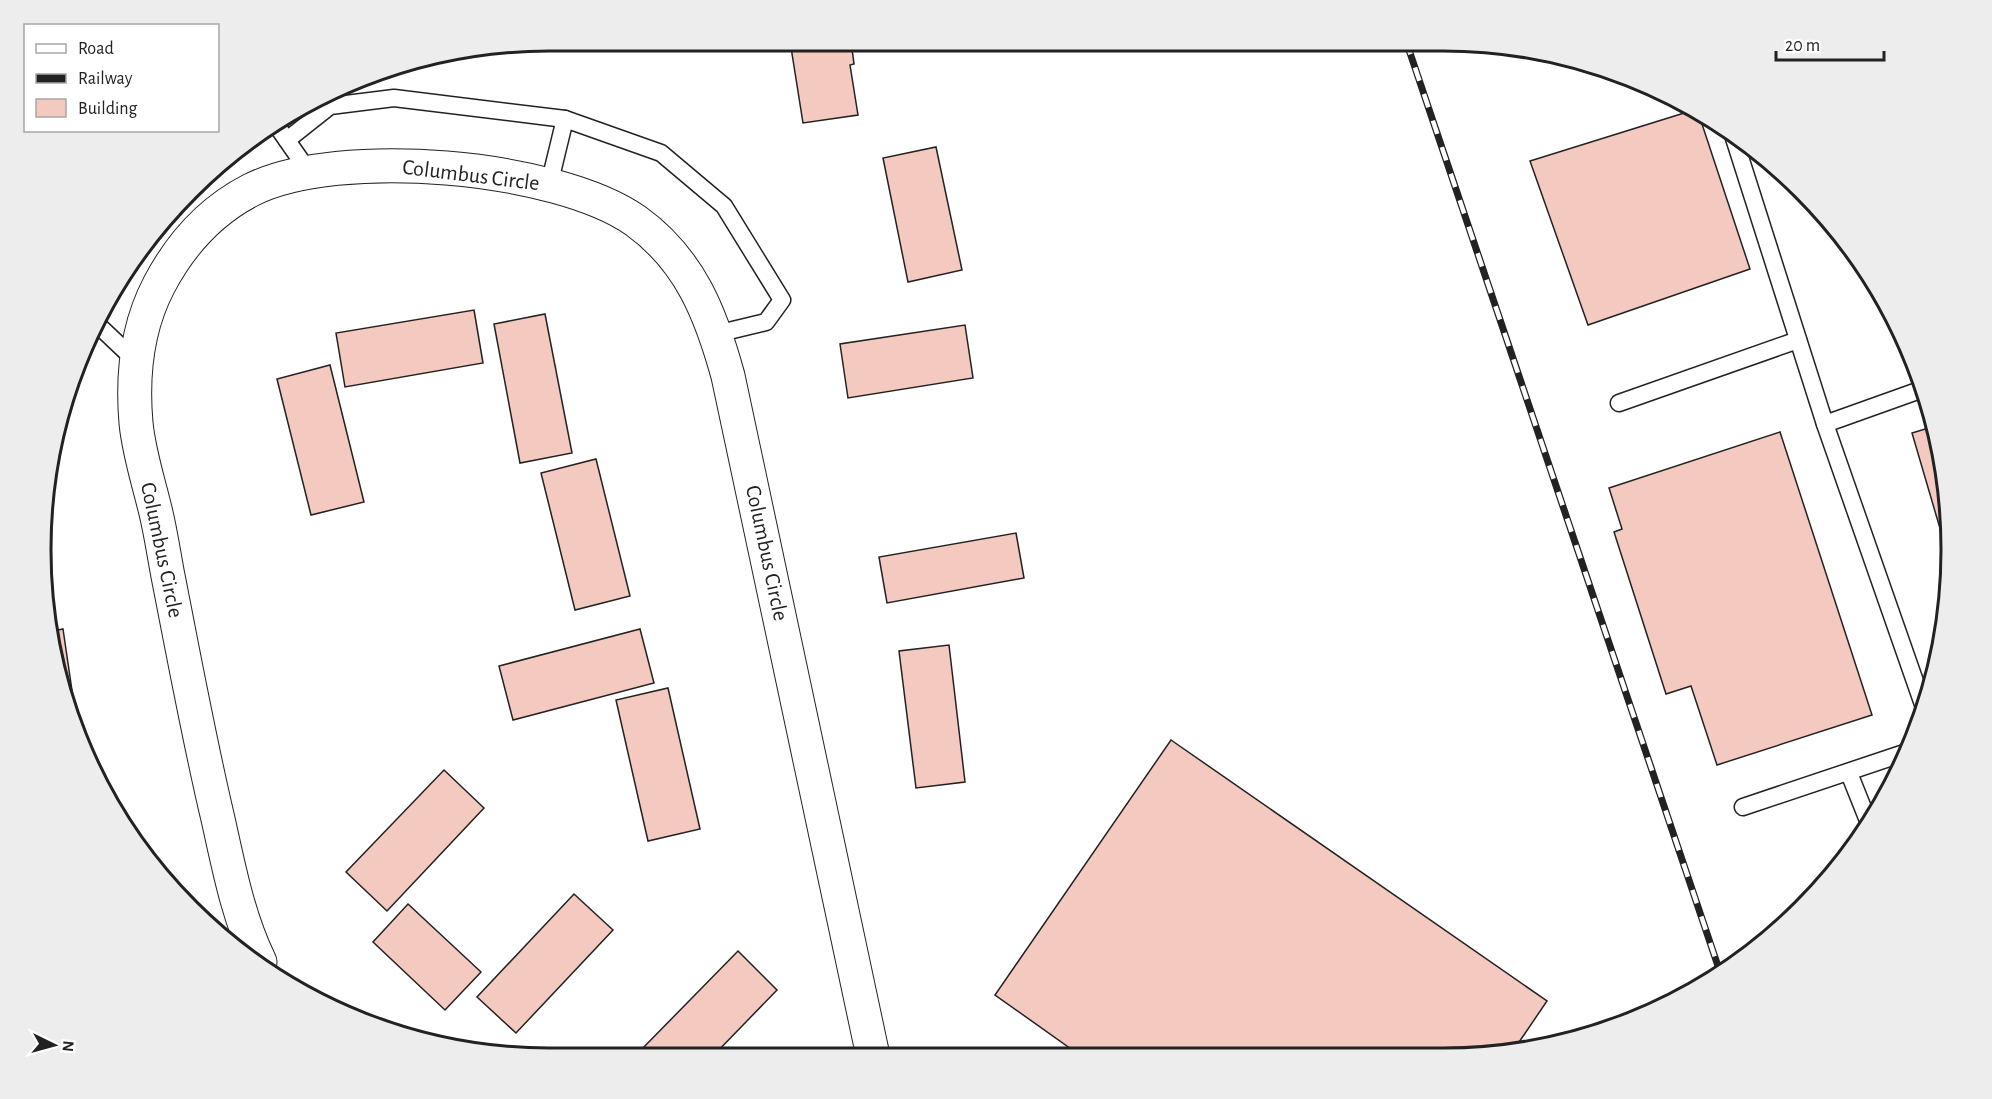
<svg xmlns="http://www.w3.org/2000/svg" width="1992" height="1099" font-family="'Alegreya Sans',sans-serif">
<style>
.building{fill:#f3c9c0;stroke:#222;stroke-width:1.5}
.lines{fill:none;stroke-linecap:round;stroke-linejoin:round}
.service-casing{stroke:#222;stroke-width:19}
.minor-casing{stroke:#222;stroke-width:35}
.service{stroke:#fff;stroke-width:16}
.minor{stroke:#fff;stroke-width:33}
.rail-casing{stroke:#222;stroke-width:7}
.rail{stroke:#fff;stroke-width:4.5;stroke-dasharray:14;stroke-linecap:butt}
.labels{text-anchor:middle;dominant-baseline:central;stroke-width:4.5;stroke-linejoin:round;paint-order:stroke}
.street-label{font-size:22px;fill:#222;stroke:#fff}
.rim{fill:none;stroke:#222;stroke-width:3}
</style>
<rect width="100%" height="100%" fill="#fff"/>
<g class="building">
<path d="M790,41H851L854,64L850,65L858,115L803,123Z"/>
<path d="M1697,109L1750,269L1588,325L1530,161Z"/>
<path d="M936,147L962,270L908,282L883,158Z"/>
<path d="M474,310L483,363L345,387L336,333Z"/>
<path d="M545,314L572,453L520,463L494,324Z"/>
<path d="M965,325L973,378L848,398L840,344Z"/>
<path d="M330,365L364,502L311,515L277,379Z"/>
<path d="M1935,426L1950,516L1949,559L1912,433Z"/>
<path d="M1780,432L1872,715L1717,765L1691,686L1666,694L1614,532L1622,529L1609,488Z"/>
<path d="M596,459L630,596L575,610L541,473Z"/>
<path d="M1016,533L1024,578L887,603L879,557Z"/>
<path d="M63,629L80,745L53,631Z"/>
<path d="M640,629L654,683L513,720L499,666Z"/>
<path d="M949,645L965,782L916,788L899,651Z"/>
<path d="M668,688L700,829L648,841L616,700Z"/>
<path d="M1171,740L1547,1001L1511,1054L1081,1056L995,995Z"/>
<path d="M444,770L484,808L387,911L346,872Z"/>
<path d="M574,894L613,930L516,1033L477,997Z"/>
<path d="M408,904L481,972L445,1010L373,942Z"/>
<path d="M738,951L777,990L712,1057H644L639,1052Z"/>
</g>
<g class="lines">
<defs>
<g id="service">
<path d="M277,126L309,172"/>
<path d="M1733,135L1825,424L1925,710"/>
<path d="M287,140L330,106L394,98L565,119L661,153L724,206L782,300L766,322L716,334"/>
<path d="M549,185L565,119"/>
<path d="M99,326L137,362"/>
<path d="M1619,403L1798,340"/>
<path d="M1825,424L1923,389"/>
<path d="M1849,773L1869,823"/>
<path d="M1743,807L1907,752"/>
</g>
<path id="minor" d="M260,962C238,917 229,868 218,819C199,739 184,657 168,576C164,555 161,534 156,513C149,483 139,454 136,423C132,377 137,327 159,285C180,245 210,211 251,190C338,146 557,165 636,221C690,260 711,314 728,376L873,1056"/>
</defs>
<use href="#service" class="service-casing"/>
<use href="#minor" class="minor-casing"/>
<use href="#service" class="service"/>
<use href="#minor" class="minor"/>
<defs>
<path id="rail" d="M1406,41L1721,975"/>
</defs>
<use href="#rail" class="rail-casing"/>
<use href="#rail" class="rail"/>
</g>
<g class="labels">
<g class="street-label">
<text transform="translate(471 175) rotate(7)">Columbus Circle</text>
<text transform="translate(162 550) rotate(78)">Columbus Circle</text>
<text transform="translate(767 553) rotate(78)">Columbus Circle</text>
</g>
</g>
<path d="M0 0H1992V1099H0ZM549 51H1443A498 498 0 0 1 1941 549V550A498 498 0 0 1 1443 1048H549A498 498 0 0 1 51 550V549A498 498 0 0 1 549 51Z" fill="#ededed" fill-rule="evenodd"/>
<path class="rim" d="M549 51H1443A498 498 0 0 1 1941 549V550A498 498 0 0 1 1443 1048H549A498 498 0 0 1 51 550V549A498 498 0 0 1 549 51Z"/>
<rect x="24" y="24" width="195" height="108" fill="#ffffff" stroke="#a7a7a7" stroke-width="1.5"/>
<rect x="36" y="44" width="30" height="9" fill="#ffffff" stroke="#a7a7a7" stroke-width="1.5"/>
<text x="78" y="54" font-size="18" fill="#222222">Road</text>
<rect x="36" y="74" width="30" height="9" fill="#222222" stroke="#a7a7a7" stroke-width="1.5"/>
<text x="78" y="84" font-size="18" fill="#222222">Railway</text>
<rect x="36" y="99" width="30" height="18" fill="#f3c9c0" stroke="#a7a7a7" stroke-width="1.5"/>
<text x="78" y="114" font-size="18" fill="#222222">Building</text>
<g transform="translate(54 1045) rotate(95)" stroke="#ffffff" stroke-width="4.5" paint-order="stroke">
<path d="M0-4.5L10 22L0 15L-10 22Z" fill="#222222"/>
<text y="-9" font-size="16" font-weight="bold" text-anchor="middle" fill="#222222">N</text>
</g>
<path d="M1776 51v9h108v-9" fill="none" stroke="#222222" stroke-width="3"/>
<text x="1785" y="51" font-size="18" fill="#222222" stroke="#ffffff" stroke-width="4.5" paint-order="stroke">20 m</text>
</svg>
